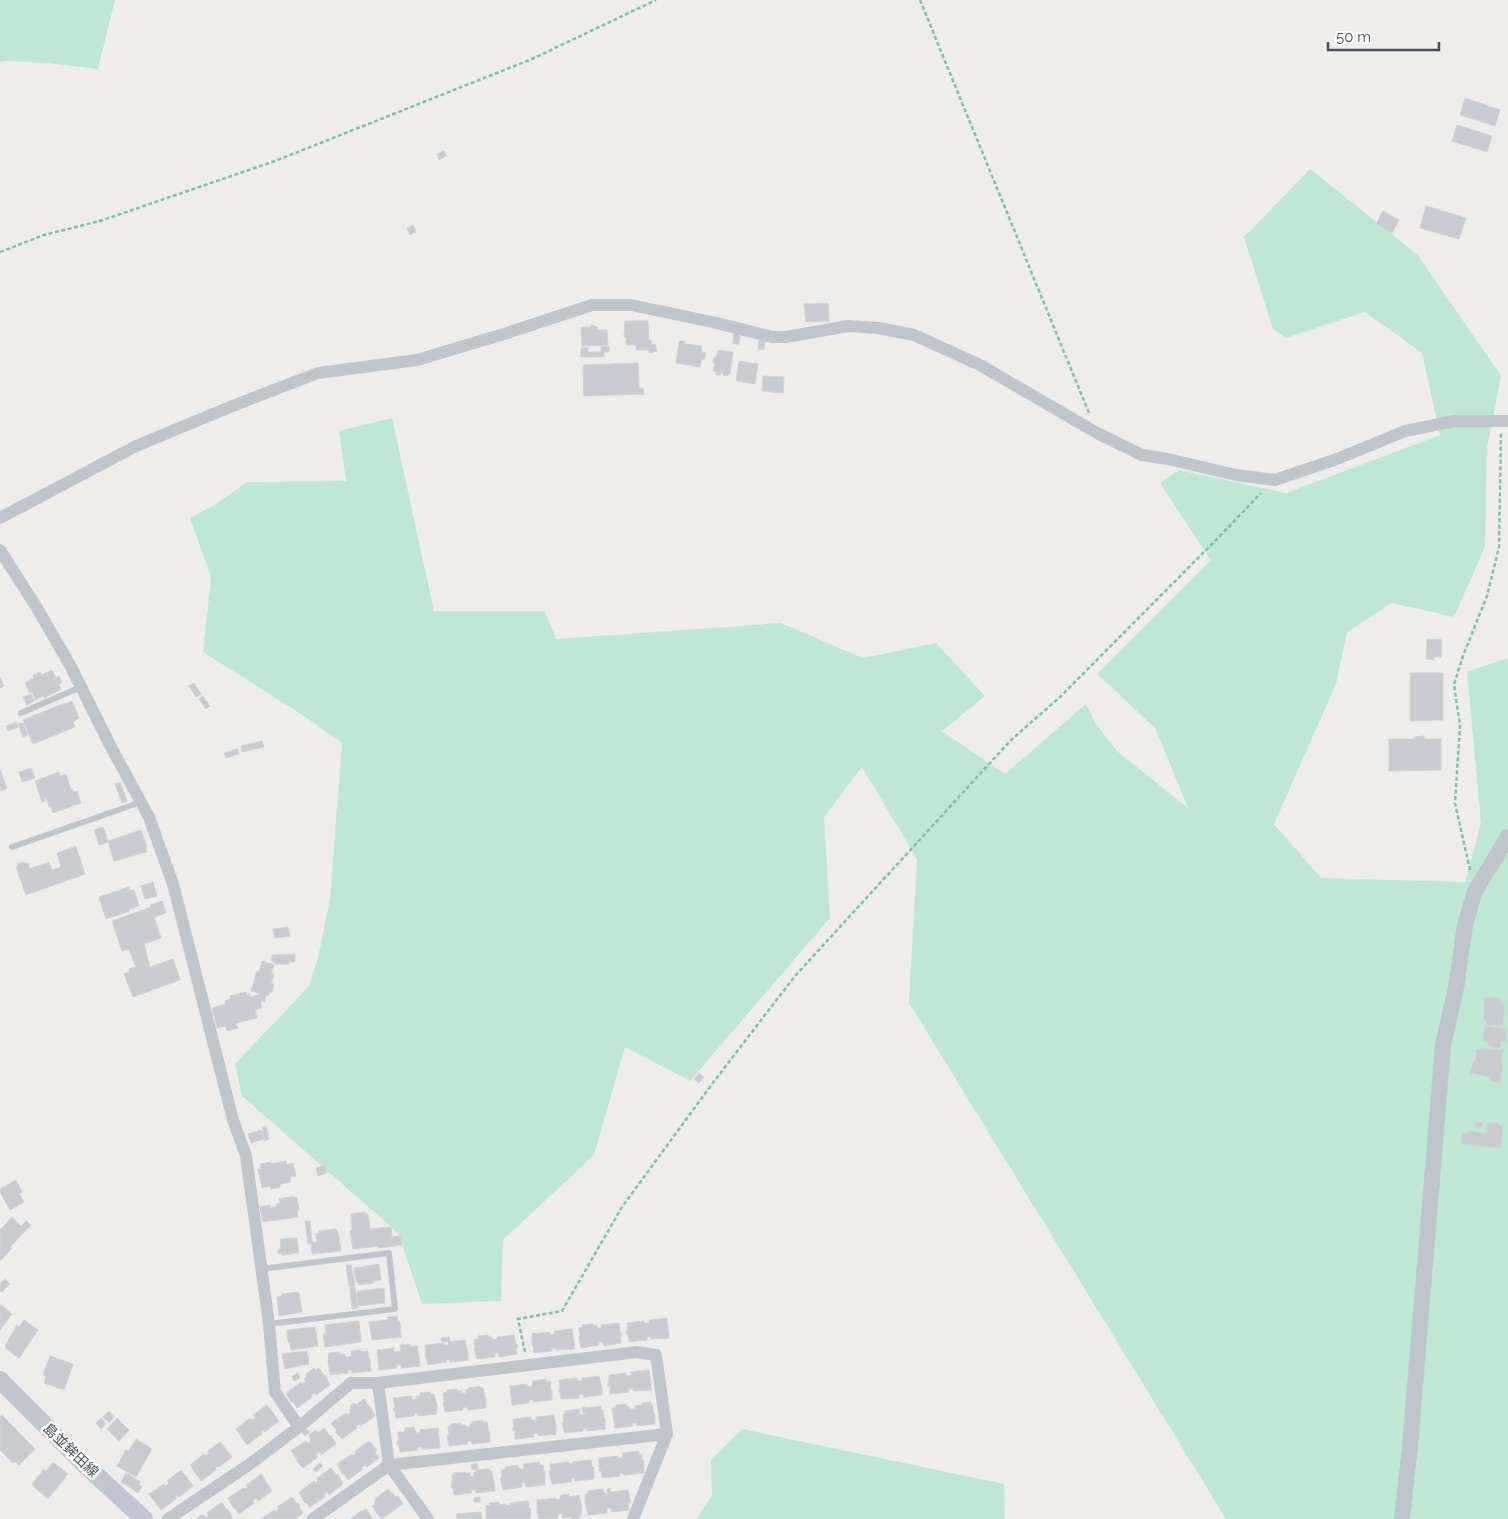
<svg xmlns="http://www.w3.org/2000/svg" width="1508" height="1519" font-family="Raleway,'Noto Sans JP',sans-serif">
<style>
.green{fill:#bfe8d4}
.building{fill:#cacbd1;stroke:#d1d2d7}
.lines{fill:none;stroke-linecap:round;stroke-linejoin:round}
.path{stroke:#7cc1a7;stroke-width:2.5;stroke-dasharray:4 2.5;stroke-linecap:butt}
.service{stroke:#bfc5cd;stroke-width:6}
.minor{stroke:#bfc5cd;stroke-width:12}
.tertiary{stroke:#bfc5cd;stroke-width:16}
.secondary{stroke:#bfc6d1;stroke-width:18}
.labels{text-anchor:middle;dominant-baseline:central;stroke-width:5;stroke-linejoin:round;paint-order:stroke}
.street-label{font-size:14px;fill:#474e57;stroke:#fff}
</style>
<rect width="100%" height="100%" fill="#efedec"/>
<g class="green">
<path d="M0,0H115L98,69L47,63L5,61L0,62Z"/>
<path d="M1310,169L1418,255L1501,376L1487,448L1485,547L1454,617L1392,603L1347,632L1336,684L1274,824L1321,878L1465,882L1481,823L1467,672L1508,658V1519H1226L909,1003L917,859L862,767L824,817L830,918L690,1081L625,1047L594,1155L503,1240L501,1301L422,1304L398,1233L242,1096L235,1064L309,986L318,958L330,899L342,743L304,716L203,652L211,577L190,518L216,504L247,482L346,481L339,431L392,418L434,611H545L556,639L781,623L863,658L936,643L985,696L942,731L1005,774L1086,704L1096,724L1117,751L1188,808L1155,728L1097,674L1211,560L1160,483L1179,470L1286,493L1440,435L1422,353L1365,312L1286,338L1273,329L1244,237Z"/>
<path d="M742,1429L1004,1484L1005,1519H696L712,1495L711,1460Z"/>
</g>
<g class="building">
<path d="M1465,98L1500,110L1495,126L1460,115Z"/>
<path d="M1457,125L1492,136L1487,152L1452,141Z"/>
<path d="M444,151L446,156L439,160L437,154Z"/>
<path d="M1426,206L1466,218L1459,239L1420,228Z"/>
<path d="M1383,211L1399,220L1392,233L1376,224Z"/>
<path d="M413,225L416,232L410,235L407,228Z"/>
<path d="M828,303L829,321L806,322L804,304Z"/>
<path d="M625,321H648L649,340H651L652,345L655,344L657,351L649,353V350H636V345H626V337H624Z"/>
<path d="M591,325L597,327V330H607L608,345L582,346L581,327H591Z"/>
<path d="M734,333L740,334L739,344H733Z"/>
<path d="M759,340H765L764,350L758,349Z"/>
<path d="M679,341H685V344L702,346L701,352L706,353L704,360L701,359L700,367L676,363Z"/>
<path d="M601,346H609V352H604V357H581V348H588V352H601Z"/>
<path d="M718,350L733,352L730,374H728V376L723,375V373L721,372L720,375H716V372L713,371L715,364L713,363L714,357H716Z"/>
<path d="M739,361L758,364L755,384L736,381Z"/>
<path d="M638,363L639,388H643L644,394L584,396L583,365Z"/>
<path d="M763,376L784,377L783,393L762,391Z"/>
<path d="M1427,639L1442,640L1441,657H1434V660L1426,659Z"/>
<path d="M52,670L56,678L59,676L62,682L59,684L61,689L44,698L43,696L35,700L32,692L30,693L25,683L26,682L34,678L33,675L40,672L41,675Z"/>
<path d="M1410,673H1443V720L1410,721Z"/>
<path d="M0,677L4,686L0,688Z"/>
<path d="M194,683L201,694L196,697L189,686Z"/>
<path d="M31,694L34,701L27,705L23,697Z"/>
<path d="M203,696L210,706L206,709L199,699Z"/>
<path d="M72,701L79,718L73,722L75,727L33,744L23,720L65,703L66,704Z"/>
<path d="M16,722L18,727L8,731L6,726Z"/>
<path d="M23,723L28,735L23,737L18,724Z"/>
<path d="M1424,736V739H1441V770L1389,771V739H1414V737Z"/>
<path d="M262,741L264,747L242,752L241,746Z"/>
<path d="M237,749L239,754L226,758L224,753Z"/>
<path d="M31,768L35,778L22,782L19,772Z"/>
<path d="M0,770L7,789L0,791Z"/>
<path d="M59,772L60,776L66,774L71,790L72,789L74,792L77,791L81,803L53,813L51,806H49L46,797H44L45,801L42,802L35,781Z"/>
<path d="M120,782L127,801L122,803L115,784Z"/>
<path d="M103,827L108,841L141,830L147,847H145L147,852L114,861L108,842L99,845L94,830Z"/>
<path d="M76,846L85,874L26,895L16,867L18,866L17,864L25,862L26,863H28L30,869L49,862L52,870L61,867L57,853Z"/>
<path d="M153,882L157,896L145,899L141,886Z"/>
<path d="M129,887L130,891L134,890L139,906L129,909L130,911L106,919L99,897Z"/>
<path d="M162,901L166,913L154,917L161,938L144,944L150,967L173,959L180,980L133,997L124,974L130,972L129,969L136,967L129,949L122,951L112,921L151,907L150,905Z"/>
<path d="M288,927L290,936L275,938L273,929Z"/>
<path d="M295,954V962H289V964H275V962H272V955Z"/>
<path d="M262,961L274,965L271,974H274L271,984H274L272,992H269L268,996L266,995L265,1002L260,1001L262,1008L255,1010L257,1018L236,1023L238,1028L227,1031L225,1026L217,1028L212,1008L226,1004L225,1001L231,999L230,996L246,992L247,995L250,994L251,997L258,995L259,993L251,991L257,971L259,972Z"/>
<path d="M1484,997L1500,998V1001H1502V1004H1505L1503,1025H1486V1021H1484Z"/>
<path d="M1485,1026L1507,1029L1506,1042L1501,1041L1500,1048L1488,1046V1041H1483Z"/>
<path d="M1477,1049L1503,1050L1501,1063L1503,1064L1500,1083L1490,1081L1491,1077L1470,1073L1473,1061H1475Z"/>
<path d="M699,1073L704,1077L699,1083L694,1079Z"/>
<path d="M1475,1122H1482L1481,1128L1474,1127Z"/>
<path d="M1488,1122L1500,1123L1499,1125L1503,1126L1501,1148L1461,1144L1462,1133L1467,1134L1468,1131L1487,1133Z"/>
<path d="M266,1126L269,1139L265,1141L262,1128Z"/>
<path d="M261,1130L264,1139L251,1143L248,1134Z"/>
<path d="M286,1161L287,1165L293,1163L296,1176L290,1177L291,1182L280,1184V1187L271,1189L270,1186L262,1188L258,1169H261L260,1164L271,1162V1164Z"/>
<path d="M325,1165L327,1173L318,1176L316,1168Z"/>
<path d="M16,1180L22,1192L19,1193L24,1202L10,1210L0,1192V1189Z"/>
<path d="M294,1196V1198L297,1197L299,1210L297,1211L298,1217L263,1222L260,1207L270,1205V1208L276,1206V1204L280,1203L279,1199Z"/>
<path d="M364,1212L365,1214H368L370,1229L391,1227L392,1237L400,1236L402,1245L378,1248V1246L353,1249L350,1231L352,1230L351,1214Z"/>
<path d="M12,1217L21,1226L26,1221L31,1225L10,1247L12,1248L0,1261V1230Z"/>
<path d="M305,1221H310L312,1242H317L316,1234L319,1233V1231L336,1229L337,1231H338L341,1251L312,1254L311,1243L308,1244Z"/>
<path d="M297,1238L299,1253L282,1255V1253L278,1254V1250L281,1249L280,1239Z"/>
<path d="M379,1264L381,1280L373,1281L374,1283L358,1285V1282H356L354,1268Z"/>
<path d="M346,1265H351L355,1286L349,1287Z"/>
<path d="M5,1279L10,1284L2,1292L0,1291V1284Z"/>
<path d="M355,1287L358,1308L352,1309L350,1288Z"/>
<path d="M384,1288L385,1303L358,1306L357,1291Z"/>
<path d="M298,1292V1294L299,1293L302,1312L279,1316L277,1297L282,1296V1294Z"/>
<path d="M0,1304L12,1314L0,1330Z"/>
<path d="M397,1316L398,1322L400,1321L401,1337L372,1340L369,1322L388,1320L387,1317Z"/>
<path d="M667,1318L669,1338L651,1339V1337H647V1340L629,1342L628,1334H626V1331H628L627,1323L644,1321L645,1323H650L649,1320Z"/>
<path d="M24,1320L38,1330L19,1358L5,1348L6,1347L5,1346L17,1325L19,1327Z"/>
<path d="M357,1321H359L361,1342L325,1347L323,1334H326L325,1325Z"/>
<path d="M619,1323L620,1333H622V1336H620L621,1343L604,1346L603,1342H599V1345L581,1348L579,1337L580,1336L579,1328L583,1327L582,1325L593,1324V1326L597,1325V1328H602L601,1325Z"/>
<path d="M315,1327L318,1346L291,1350L290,1342H288L287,1330Z"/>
<path d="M572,1329L575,1349L556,1350V1348H552V1351L534,1353L533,1345L532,1346V1334L550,1332V1335L555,1334L554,1331Z"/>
<path d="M488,1335L489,1337H492L493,1340L497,1339V1337L514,1335L516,1344H517L518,1347H516L517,1354L499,1357L498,1353L494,1354L495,1357L477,1359L474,1348H475L474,1339H478V1336Z"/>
<path d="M449,1337L450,1341L442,1342L441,1338Z"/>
<path d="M465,1340L468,1353V1360L450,1362L449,1359L446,1360V1362L428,1365L425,1354H426L425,1345L444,1343V1345H449L448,1342Z"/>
<path d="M410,1344V1347L417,1346L420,1359H419L420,1366L401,1368V1365H397V1368L379,1370L377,1350L394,1348V1352L401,1351L400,1345Z"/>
<path d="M361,1350V1352L368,1351L369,1359H370L371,1371L352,1373V1370H348V1373L330,1375L328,1360L329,1353L340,1352V1354H345V1357L352,1356L351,1351Z"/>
<path d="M307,1351L309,1364L285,1369L282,1354Z"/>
<path d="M50,1356L73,1364L64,1390L44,1383L46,1376L43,1375Z"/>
<path d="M314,1368L316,1370L319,1368L324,1376L325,1375L330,1385L316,1395L314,1393L311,1395L312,1397L297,1408L293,1402L292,1403L286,1393L301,1382L302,1384L306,1381L304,1379L307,1376L306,1374Z"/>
<path d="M649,1370L651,1382V1390L633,1391V1389H629V1392L610,1394V1386L608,1387V1383H609V1375L626,1373V1376L631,1375V1372Z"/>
<path d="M298,1373L300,1378L294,1381L292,1376Z"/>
<path d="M599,1376L602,1388V1395L584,1397L583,1394L579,1395V1398L561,1399L560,1392H559V1389H560L559,1380L577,1378V1381L582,1380V1378Z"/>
<path d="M546,1379V1382L550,1381L551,1391L552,1390V1400L534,1402L533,1400H529V1403L512,1405L510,1386L527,1384V1387L532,1386L533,1381Z"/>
<path d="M480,1386L481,1388H483L485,1398L486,1397V1408L468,1410L467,1407L463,1408V1410L445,1412L443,1402H444L443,1393L447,1392V1390L457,1389V1391H461V1393H466L465,1390H468V1388Z"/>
<path d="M430,1392V1394H434L437,1406L436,1414L418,1416V1413H414V1416L396,1418L395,1411H393V1408H395L393,1398L412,1396V1400L417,1399L416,1396H420V1393Z"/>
<path d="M364,1399L369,1407L370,1406L375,1416L361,1426L359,1424L356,1426L357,1428L342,1439L335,1432L337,1431L331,1423L346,1413L347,1415L351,1412L349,1410L351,1408L350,1406L354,1403L356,1405Z"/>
<path d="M651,1402V1404H652L654,1414L655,1413V1424L637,1426V1423H632L633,1426L615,1428L612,1408H616V1405L626,1404L627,1407L629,1406L630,1409H635V1406L642,1405V1403Z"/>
<path d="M267,1405L279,1421L265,1432L264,1430L261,1432L262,1434L247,1445L236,1429L250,1418L251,1420L255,1418L253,1415Z"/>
<path d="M601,1406V1410H603L604,1418H605V1429L587,1431V1428L583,1429V1431L565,1433L562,1423H564L563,1414H565V1411L580,1409V1415L586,1414L585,1413H583L582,1408L585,1407L586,1410V1408Z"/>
<path d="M109,1411L114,1417L109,1423L103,1417Z"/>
<path d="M2,1415L35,1449L19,1465L14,1461L13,1463L0,1450V1417Z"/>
<path d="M554,1415L556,1427V1434L538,1436L537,1433L533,1434L534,1437L515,1439V1431H513V1428H514L513,1419L531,1417V1420H536V1417Z"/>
<path d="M101,1418L106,1424L101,1429L96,1423Z"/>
<path d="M117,1418L129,1430L119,1441L107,1429Z"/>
<path d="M483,1420V1422H487L489,1432L490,1431V1442L472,1444L471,1441L467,1442L468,1444L449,1446L447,1436L449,1435L448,1427L451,1426V1424L461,1423V1425H465L466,1427H470V1424H473L472,1422Z"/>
<path d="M414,1427L416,1433L420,1432V1430L438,1428L440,1448L422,1449V1447H417L418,1450L400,1452L399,1445H397V1442L399,1441L398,1432H405V1428Z"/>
<path d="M324,1428L330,1436L331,1435L336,1444L321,1455L320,1452L316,1455L318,1457L303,1468L296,1460L297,1459L291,1451L306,1441L308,1444L311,1441L309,1435L316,1430L318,1433Z"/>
<path d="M307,1429L310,1432L305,1436L302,1432Z"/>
<path d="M136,1439L152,1449L136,1477L117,1466L126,1450L129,1451Z"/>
<path d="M369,1441L377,1450L375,1452L379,1458L367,1467L365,1465L361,1467L363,1469L348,1480L344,1474L343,1475L337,1464L352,1454L353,1456L356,1453L355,1451Z"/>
<path d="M220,1442L232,1457L219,1467L218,1466L215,1468L216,1470L201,1481L190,1465L204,1454L206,1456L209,1454L208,1451Z"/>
<path d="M639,1451V1454H642V1461L644,1460V1473L624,1475L622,1473H620V1476L602,1478L601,1471H599V1458L618,1456V1458H623L622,1453Z"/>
<path d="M591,1460L592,1467H594V1479L575,1481V1478H571V1482L552,1484L549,1471H551L550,1464L569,1462V1464L573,1463V1462Z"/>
<path d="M53,1462L68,1474L48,1499L32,1485L33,1484H32L44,1469L46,1471Z"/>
<path d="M539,1462L540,1465H543L544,1472H545V1485L526,1487L525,1483H522V1487L503,1490L500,1478L502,1477L501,1470H505V1467L517,1465L520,1469H524L523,1464Z"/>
<path d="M320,1463L323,1466L316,1472L313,1469Z"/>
<path d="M477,1463L478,1469L472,1470L471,1465Z"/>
<path d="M331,1468L337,1475L338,1474L343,1484L329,1495L327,1492L324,1495L325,1497L310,1507L306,1502L305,1503L299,1492L314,1481L315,1483L318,1481L317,1478Z"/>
<path d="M489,1469V1471H492L493,1480H494L495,1491L476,1493L475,1490H471L472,1493L454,1495L453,1488H452L451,1485H452V1475H454V1473L466,1472V1473H470V1476H474V1472H477L476,1470Z"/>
<path d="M181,1470L193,1486L179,1497L177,1495L175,1498L176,1499L161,1510L149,1494L164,1484L165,1486L169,1483L167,1481Z"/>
<path d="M126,1473L140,1482L139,1485L142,1487L138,1493L121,1482Z"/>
<path d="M261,1474L272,1491L258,1501L256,1498L253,1501L254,1503L239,1514L235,1508L234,1509L228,1498L243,1488L244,1489L248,1487L246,1485Z"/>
<path d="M610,1488V1492L628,1490L631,1503H628L629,1510L611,1512V1508H607V1513L588,1515L585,1502V1494H588V1491L603,1489L605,1494H609L607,1493V1489Z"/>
<path d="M388,1489L396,1497L398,1496L403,1504L381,1519L372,1506L375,1504L374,1502L376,1501L375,1499Z"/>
<path d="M569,1494V1497L579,1495L582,1508H581L582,1515H579L580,1518L572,1519L571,1517L563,1518L562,1513L558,1514V1518L539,1519L538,1513H537V1500L556,1498V1500L560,1499L561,1495Z"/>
<path d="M292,1497L297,1504L298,1503L300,1506L299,1507L303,1513L295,1519H261L274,1510L275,1512L279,1509L277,1507Z"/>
<path d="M480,1497V1502H474V1498Z"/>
<path d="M528,1501L529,1509L531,1508L530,1519H486V1506L490,1505L489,1503L499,1502V1505L506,1504V1506L510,1505V1503Z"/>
<path d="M222,1502L227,1510L228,1509L233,1519H196L201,1515L202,1516L204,1515L205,1518L209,1515L207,1513Z"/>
<path d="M366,1509L373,1519H350L360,1512Z"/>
<path d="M481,1512L482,1519H457L456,1514Z"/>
</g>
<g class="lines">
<g class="path">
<path d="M920,0L1089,413"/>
<path d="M0,252L44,235L100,221L275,161L532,59L656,0"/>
<path d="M1470,870L1455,803L1460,726L1454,684L1463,656L1487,596L1499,547L1501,433"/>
<path d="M525,1352L518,1319L562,1311L622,1207L712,1084L795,976L1011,740L1060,697L1219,537L1261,493"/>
</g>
<g class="service">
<path d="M21,713L81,687"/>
<path d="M12,847L141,802"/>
<path d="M261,1269L389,1253L395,1309L269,1324"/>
</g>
<g class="minor">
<path d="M0,518L136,446L235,405L318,373L417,360L507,333L592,305H631L717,323L772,337H786L848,326L879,328L914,335L980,365L1097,433L1142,455L1168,459L1236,475L1275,480L1337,459L1405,431L1455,421H1508"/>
<path d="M0,550L37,608L70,665L112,749L149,817L173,884L233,1120L246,1156L269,1324L275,1392L299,1427"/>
<path d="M378,1383L389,1465L428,1519"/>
<path d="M168,1519L250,1464L299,1427L351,1383H378L637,1352L656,1355L667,1434L633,1519"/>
<path d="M313,1519L389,1465L667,1434"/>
</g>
<path class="tertiary" d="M1402,1519L1410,1447L1443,1045L1456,988L1465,925L1475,891L1508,837"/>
<path class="secondary" d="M0,1380L84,1464L144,1519"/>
</g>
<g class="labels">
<g class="street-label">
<text transform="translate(71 1450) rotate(44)">島並鉾田線</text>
</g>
</g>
<path d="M1328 42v8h111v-8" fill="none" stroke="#474e57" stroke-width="2.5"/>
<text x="1336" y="42" font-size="15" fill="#474e57" stroke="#ffffff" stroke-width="4" paint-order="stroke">50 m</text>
</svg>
